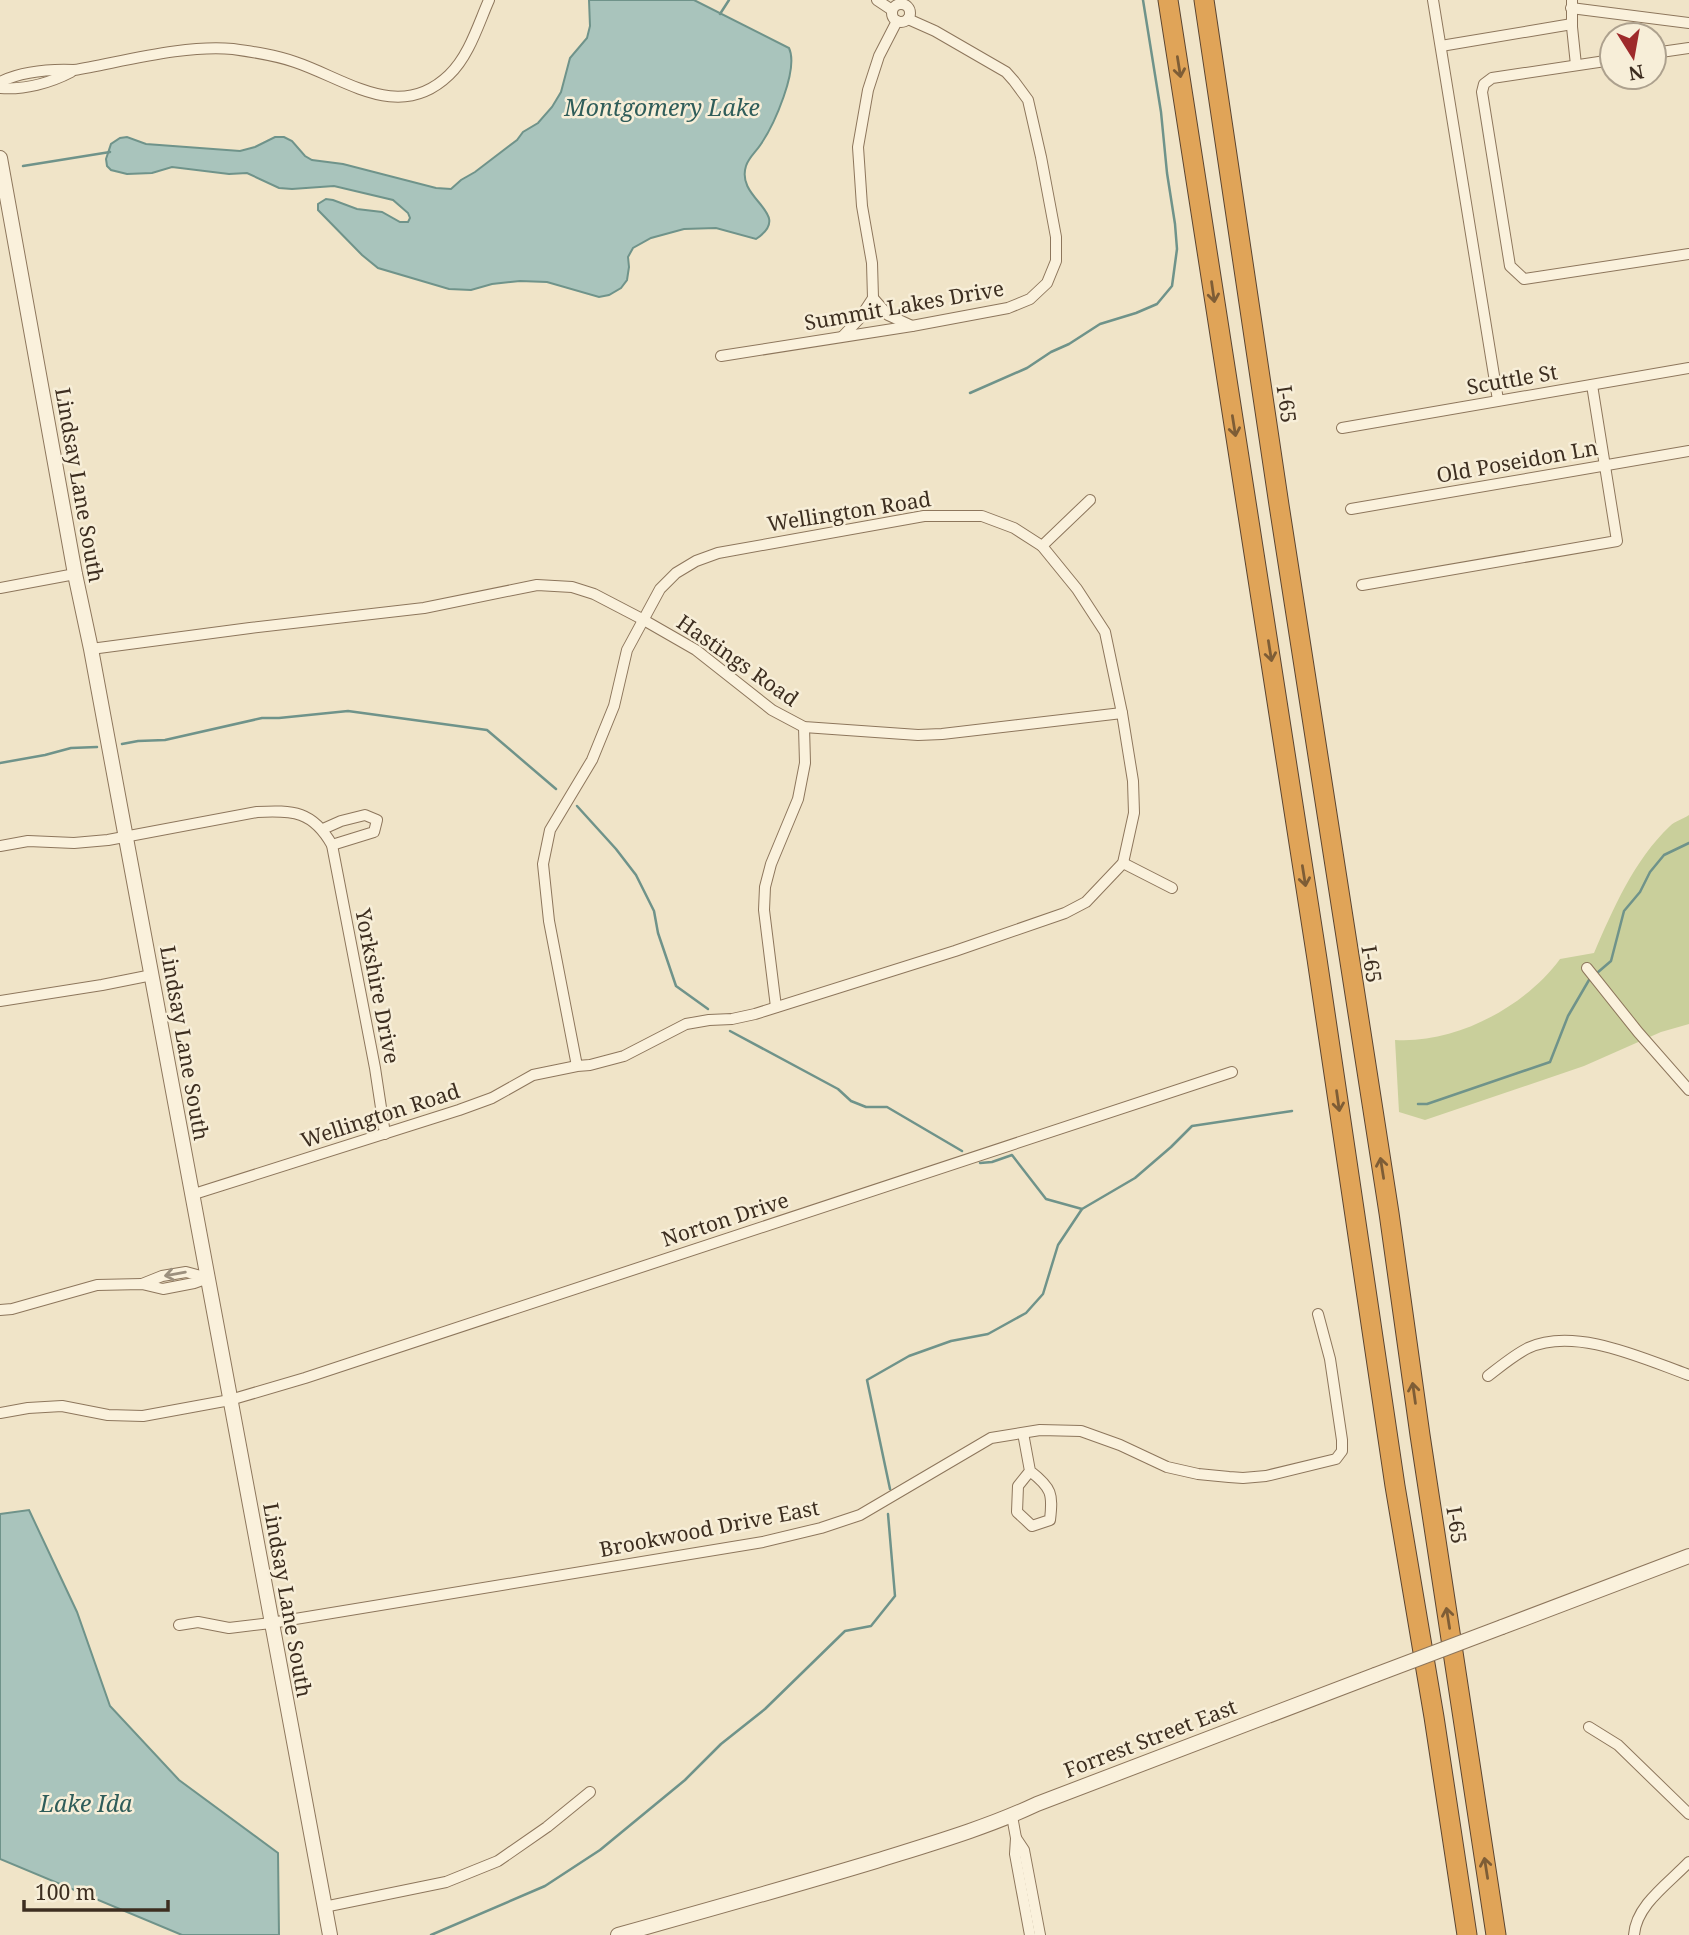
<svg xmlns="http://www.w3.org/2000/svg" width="1689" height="1935" font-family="'Noto Serif',serif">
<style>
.green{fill:#c9cf9b}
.water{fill:#a9c4bc;stroke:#6f938a;stroke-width:2}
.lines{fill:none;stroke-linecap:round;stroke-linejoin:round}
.stream{stroke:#6f938a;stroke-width:2.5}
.minor-casing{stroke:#8d765c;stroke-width:12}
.tertiary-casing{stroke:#8d765c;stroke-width:16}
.motorway-casing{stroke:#5b4430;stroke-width:21}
.minor{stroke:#faf1dc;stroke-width:10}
.tertiary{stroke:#faf1dc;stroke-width:14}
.motorway{stroke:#e0a458;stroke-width:19}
.tertiary-bridge-casing{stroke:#8d765c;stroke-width:16;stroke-linecap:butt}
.tertiary-bridge{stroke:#faf1dc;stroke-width:14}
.oneway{stroke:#7e5d36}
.oneway2{stroke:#9c907e}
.labels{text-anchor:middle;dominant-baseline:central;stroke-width:5;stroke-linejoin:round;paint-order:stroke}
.street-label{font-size:21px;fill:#3d2e20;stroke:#f7eed8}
.water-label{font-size:23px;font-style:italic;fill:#2f5d5a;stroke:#f7eed8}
</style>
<rect width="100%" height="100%" fill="#f0e4c8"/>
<path class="green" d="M1689,815V1024L1661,1032L1584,1066L1425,1120L1399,1112L1395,1040C1455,1044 1525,1007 1560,959L1594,953C1613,909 1634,860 1670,826C1675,821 1683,819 1689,815Z"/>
<g class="water">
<path d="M589,0H694L789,48C799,69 774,125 761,144C756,152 749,157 746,166C735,200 795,213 756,239L716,228L684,229L651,238L633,248L628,257L629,267L627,280L621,288L609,295L599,297L547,282L520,281L492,284L471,290L449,289L378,268L362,255L318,210V204L326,199L333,200L357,209L382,212L400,222H408L410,218L408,213L393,200L334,186L292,189L279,188L247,173L229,174L172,167L152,173L127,174L111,170L107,166L106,159L111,144L120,138L127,137L146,144L240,151L255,147L275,137H284L292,141L305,156L312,160L343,164L436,188L451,189L461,180L475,172L517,140L523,132L538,123L552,107L561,92L570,58L587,38L590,26Z"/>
<path d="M29,1510L77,1612L110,1706L179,1780L278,1853L279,1935H182L0,1859V1514Z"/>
</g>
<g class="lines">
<g class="stream">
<path d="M720,14L729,0"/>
<path d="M23,166L110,152"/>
<path d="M970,393L1027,368L1051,352L1069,344L1100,324L1136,313L1157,304L1172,286L1177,249L1175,224L1167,173L1161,112L1143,0"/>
<path d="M122,744L138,741L165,740L262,718H279L348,711L487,730L556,789"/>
<path d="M0,763L45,755L71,748L97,747"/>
<path d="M577,806L616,849L636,875L654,911L658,933L676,986L708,1009"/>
<path d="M1597,973L1611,961L1624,911L1640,892L1650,872L1664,855L1689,843"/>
<path d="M730,1031L838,1089L851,1101L866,1107H887L962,1151"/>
<path d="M1418,1104H1427L1550,1062L1568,1016L1589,980"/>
<path d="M980,1163L992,1162L1012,1155L1046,1199L1082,1209"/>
<path d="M890,1489L867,1380L909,1356L951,1341L988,1334L1026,1313L1043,1294L1058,1245L1082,1209L1135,1178L1171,1147L1192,1126L1292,1111"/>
<path d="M431,1935L545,1886L600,1850L685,1780L721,1744L765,1709L845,1631L871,1626L895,1596L888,1514"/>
</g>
<defs>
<g id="minor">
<path d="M877,0L892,10"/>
<path d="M1433,0L1498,400"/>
<path d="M1572,0V27L1576,65"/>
<circle cx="901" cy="13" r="9"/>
<path d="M1571,8L1689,23"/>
<path d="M1441,46L1572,24"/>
<path d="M1654,53L1689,48"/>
<path d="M1612,60L1492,78L1484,84L1482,92L1510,266L1524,279L1689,254"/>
<path d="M0,82C23,71 49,69 74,70C121,62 187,44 233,49C254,52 275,55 295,62C346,79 399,123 449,75C469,56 478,25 489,0"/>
<path d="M0,88C24,90 50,83 71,72"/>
<path d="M873,298L888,315L912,326"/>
<path d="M843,336L860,318L873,298L872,263L862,206L858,147L868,90L879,56L897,21"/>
<path d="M721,356L912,326L1008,308L1030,299L1047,283L1056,261V237L1041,157L1028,100L1014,81L1006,72L935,31L908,19"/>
<path d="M1342,428L1689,368"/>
<path d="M1351,509L1689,451"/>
<path d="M1042,546L1090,500"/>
<path d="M1362,585L1617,541L1592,385"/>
<path d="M0,588L75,574"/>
<path d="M91,649L250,628L424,608L537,585L572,587L594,594L642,619L696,650L772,710L804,727L918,735L942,734L1122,713"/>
<path d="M323,829L341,821L365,815L377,820L374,832L332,845"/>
<path d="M0,846L28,841L74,843L108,840L257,812C293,810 313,811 332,845L375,1068L385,1134"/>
<path d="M1123,863L1172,888"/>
<path d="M1587,968L1638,1032L1689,1090"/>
<path d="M0,1001L102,985L152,975"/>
<path d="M776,1007L764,910L765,887L771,864L798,799L805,763L804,727"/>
<path d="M191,1195L459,1110L492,1098L533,1075L577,1066L590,1065L624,1056L686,1024L709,1020L732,1019L755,1014L955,951L1065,913L1086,902L1123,863L1134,813L1133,781L1122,713L1105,632L1077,589L1042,546L1014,528L982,516H924L718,553L696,561L676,573L660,589L627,650L614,706L592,760L550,830L543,864L549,921L577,1066"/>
<path d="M142,1284L162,1276L186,1272L208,1278"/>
<path d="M0,1310L12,1309L97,1285L142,1284L163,1289L194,1283L208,1278"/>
<path d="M1488,1376C1501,1366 1514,1355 1528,1348C1575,1326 1644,1359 1689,1375"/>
<path d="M0,1413L28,1408L62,1406L108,1415L143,1416L230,1400L305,1378L1232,1072"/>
<path d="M1023,1433L1030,1471L1018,1486L1017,1512L1032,1526L1050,1520C1053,1494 1052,1488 1030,1471"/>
<path d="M179,1625L198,1622L229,1628L271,1623L763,1542L821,1528L860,1515L991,1438L1040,1430L1081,1431L1120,1445L1167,1467L1198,1474L1229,1477L1243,1478L1266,1476L1336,1459L1342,1451V1440L1330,1359L1318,1314"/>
<path d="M1589,1727L1618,1745L1689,1814"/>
<path d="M1012,1816L1016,1838L1015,1854L1030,1935"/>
<path d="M1016,1838L1024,1850L1040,1935"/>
<path d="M324,1907L446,1882L498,1861L547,1827L590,1792"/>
<path d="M1634,1935C1636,1905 1669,1883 1689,1862"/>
</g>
<g id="tertiary">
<path d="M0,158L75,574L91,649L123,822L330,1935"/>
<path d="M1502,1627L1689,1556"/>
<path d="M618,1935C704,1911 790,1887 876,1861C930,1844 986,1828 1037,1804L1375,1675"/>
</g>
<g id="motorway">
<path d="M1168,0L1317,959L1395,1486L1434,1717L1467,1935"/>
<path d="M1204,0L1279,505L1389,1213L1420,1435L1496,1935"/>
</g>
</defs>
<use href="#minor" class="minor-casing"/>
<use href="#tertiary" class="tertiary-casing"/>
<use href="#motorway" class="motorway-casing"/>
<use href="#minor" class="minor"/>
<use href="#tertiary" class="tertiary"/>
<use href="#motorway" class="motorway"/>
<defs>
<path id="tertiary-bridge" d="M1375,1675L1502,1627"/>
</defs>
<use href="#tertiary-bridge" class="tertiary-bridge-casing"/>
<use href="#tertiary-bridge" class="tertiary-bridge"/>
</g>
<defs><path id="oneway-shaft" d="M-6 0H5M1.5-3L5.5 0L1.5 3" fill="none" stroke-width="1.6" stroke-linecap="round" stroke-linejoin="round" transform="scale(1.75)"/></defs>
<g class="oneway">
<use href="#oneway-shaft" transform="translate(1179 67) rotate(81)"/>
<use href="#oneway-shaft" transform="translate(1213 292) rotate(82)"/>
<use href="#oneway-shaft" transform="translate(1234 426) rotate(81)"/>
<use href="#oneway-shaft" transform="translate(1270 651) rotate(81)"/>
<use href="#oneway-shaft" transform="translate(1304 876) rotate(81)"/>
<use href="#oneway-shaft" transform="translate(1338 1101) rotate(82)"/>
<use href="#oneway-shaft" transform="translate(1382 1168) rotate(-99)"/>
<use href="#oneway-shaft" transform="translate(1414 1393) rotate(-98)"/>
<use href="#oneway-shaft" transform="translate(1448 1618) rotate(-99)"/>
<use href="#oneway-shaft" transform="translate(1486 1868) rotate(-99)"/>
</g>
<use class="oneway2" href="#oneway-shaft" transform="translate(175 1274) rotate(170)"/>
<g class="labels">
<g class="street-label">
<text transform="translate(904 305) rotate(-10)">Summit Lakes Drive</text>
<text transform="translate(1512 379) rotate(-10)">Scuttle St</text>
<text transform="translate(1287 404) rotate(82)">I-65</text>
<text transform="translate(1517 461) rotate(-10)">Old Poseidon Ln</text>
<text transform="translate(80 485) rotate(80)">Lindsay Lane South</text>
<text transform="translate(849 511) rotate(-9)">Wellington Road</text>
<text transform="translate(738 660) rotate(35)">Hastings Road</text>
<text transform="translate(1372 964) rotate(81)">I-65</text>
<text transform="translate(378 986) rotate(79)">Yorkshire Drive</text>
<text transform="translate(185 1043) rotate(80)">Lindsay Lane South</text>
<text transform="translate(380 1115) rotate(-18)">Wellington Road</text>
<text transform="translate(725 1219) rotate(-18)">Norton Drive</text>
<text transform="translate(1457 1525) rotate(81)">I-65</text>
<text transform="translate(709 1528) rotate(-11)">Brookwood Drive East</text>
<text transform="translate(288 1600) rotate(80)">Lindsay Lane South</text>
<text transform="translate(1150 1738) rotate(-21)">Forrest Street East</text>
</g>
<g class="water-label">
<text x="662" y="107">Montgomery Lake</text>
<text x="86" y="1803">Lake Ida</text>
</g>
</g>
<g transform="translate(1633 56) rotate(169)"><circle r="33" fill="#f7eed8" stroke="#ada18e" stroke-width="2"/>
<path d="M0-5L12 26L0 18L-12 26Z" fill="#9e2a2b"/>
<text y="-10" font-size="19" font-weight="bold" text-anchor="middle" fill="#3d2e20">N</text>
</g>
<path d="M24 1900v10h144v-10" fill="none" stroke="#3d2e20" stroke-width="3.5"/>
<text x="35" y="1900" font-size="21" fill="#3d2e20" stroke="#f7eed8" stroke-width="5" paint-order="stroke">100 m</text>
</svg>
